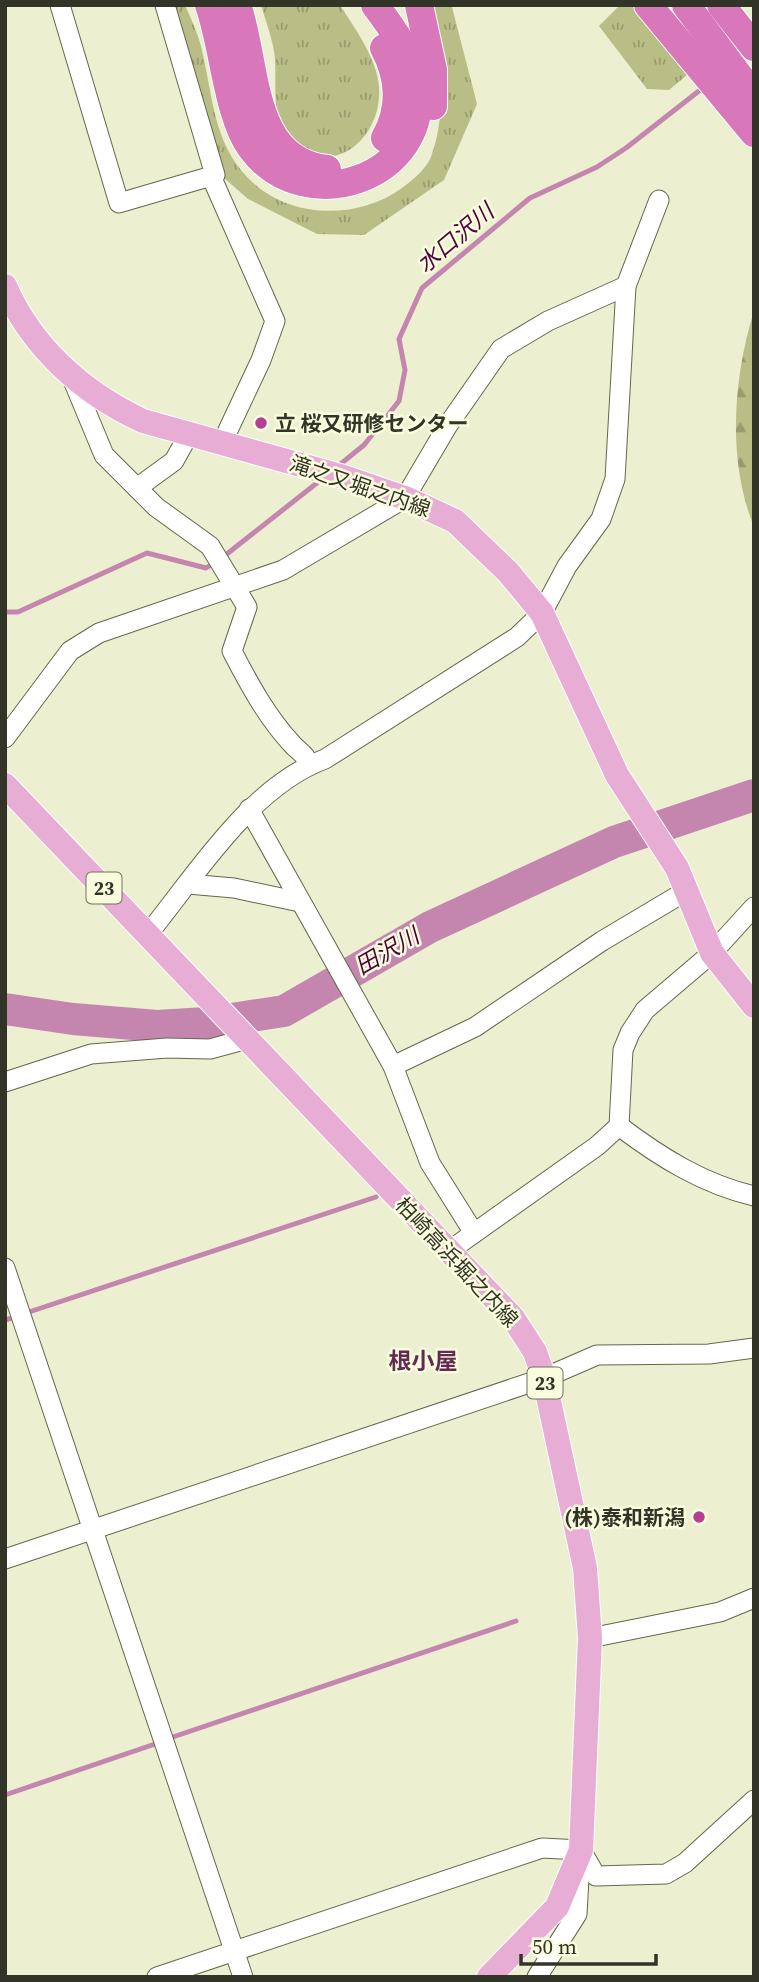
<svg xmlns="http://www.w3.org/2000/svg" width="759" height="1982" font-family="'Source Serif 4','Noto Sans JP',serif">
<style>
.grass{fill:url(#grass-tufts)}
.forest{fill:url(#forest-firs)}
.lines{fill:none;stroke-linecap:round;stroke-linejoin:round}
.stream{stroke:#c486af;stroke-width:5}
.river{stroke:#c486af;stroke-width:32}
.minor-casing{stroke:#64674b;stroke-width:21}
.major-casing{stroke:#fff;stroke-width:26}
.highway-casing{stroke:#fff;stroke-width:30}
.minor{stroke:#fff;stroke-width:19}
.major{stroke:#e8add5;stroke-width:24}
.highway{stroke:#d877b9;stroke-width:28}
.poi-dot{fill:#b63f95;stroke:#f9fddd;stroke-width:2.5}
.labels{text-anchor:middle;dominant-baseline:central;stroke-width:5;stroke-linejoin:round;paint-order:stroke}
.shield{fill:#f9fddd;stroke:#6e705e;stroke-width:2}
.shield-label{font-size:19px;font-weight:bold;fill:#333428}
.poi-label{font-size:21px;font-weight:bold;fill:#333428;stroke:#f9fddd;text-anchor:start}
.street-label{font-size:21px;fill:#333428;stroke:#f9fddd}
.water-label{font-size:23px;font-style:italic;fill:#4e023d;stroke:#f9fddd}
.neighbourhood-label{font-size:23px;font-weight:bold;fill:#642a53;stroke:#f9fddd}
</style>
<defs>
<pattern id="grass-tufts" width="24" height="20" patternUnits="userSpaceOnUse" patternTransform="scale(1.75)"><rect width="24" height="20" fill="#b9be86"/><path d="M3 7l-1-3M5 7V3M7 7l1-3M15 17l-1-3M17 17v-4M19 17l1-3" fill="none" stroke="#979b6e"/></pattern>
<pattern id="forest-firs" width="22" height="20" patternUnits="userSpaceOnUse" patternTransform="scale(1.75)"><rect width="22" height="20" fill="#b9be86"/><path d="M5 1l3.5 6h-7zM16 11l3.5 6h-7z" fill="#979b6e"/></pattern>
</defs>
<rect width="100%" height="100%" fill="#ecf0d0"/>
<g class="grass">
<path d="M172,5H185C192,21 200,38 203,55C213,99 214,142 247,177C287,219 357,221 402,188C413,180 426,169 431,157C450,105 436,57 429,5L452,7L477,104L444,180L364,235L317,234L248,199L223,177Z"/>
<path d="M261,5H340C355,29 377,58 379,87C383,138 331,183 290,139C267,115 280,75 273,46C270,32 265,19 261,5Z"/>
<path d="M620,5H633L692,71L669,90L647,89L599,26Z"/>
</g>
<path class="forest" d="M754,311V527C727,461 733,378 754,311Z"/>
<g class="lines">
<g class="stream">
<path d="M338,466L364,445L399,401L405,370L399,339L422,288L530,198L597,167L626,148L704,87"/>
<path d="M223,557L322,479"/>
<path d="M5,612H18L147,553L206,568L214,563"/>
<path d="M26,1313L376,1197"/>
<path d="M5,1320L12,1318"/>
<path d="M170,1738L516,1621"/>
<path d="M5,1795L158,1743"/>
</g>
<path class="river" d="M5,1009L73,1019L157,1026L206,1023L284,1011L430,927L614,842L754,795"/>
<defs>
<g id="minor">
<path d="M60,5L119,203L215,175L165,5"/>
<path d="M211,176L275,321L261,360L222,443"/>
<path d="M72,378L104,455L156,507L210,546L247,607L232,651C249,684 267,717 292,744C299,752 306,754 309,765"/>
<path d="M137,488L174,461L189,434"/>
<path d="M5,738L70,651L99,633L283,570L405,498L448,425L501,349L548,321L626,286"/>
<path d="M249,809L393,1066L430,1163L474,1233"/>
<path d="M188,884L234,888L300,902"/>
<path d="M148,934C196,875 251,786 325,759L517,637L542,613L567,566L601,519L615,479L626,286L659,200"/>
<path d="M393,1066L475,1027L602,941L686,891"/>
<path d="M5,1082L91,1054L167,1048L210,1049L247,1039"/>
<path d="M619,1126C660,1157 703,1184 754,1196"/>
<path d="M449,1251L597,1146L619,1126L623,1050L630,1033L645,1010L712,953L754,907"/>
<path d="M5,1268L243,1977"/>
<path d="M5,1559L544,1378L597,1355L709,1354L754,1348"/>
<path d="M590,1638L720,1612L754,1598"/>
<path d="M581,1850L596,1876L666,1874L685,1863L754,1800"/>
<path d="M157,1977L542,1848L581,1850"/>
<path d="M537,1977L577,1914L580,1861"/>
</g>
<g id="major">
<path d="M5,286C32,348 83,393 143,421L344,477L405,498L455,521L508,572L542,613L617,775L677,868L712,953L754,1006"/>
<path d="M5,785L513,1318L535,1352L544,1378L585,1568L590,1638L581,1850L557,1907L489,1977"/>
</g>
<g id="highway">
<path d="M209,5C224,47 227,115 251,148C304,221 431,178 417,85C412,55 393,29 375,5"/>
<path d="M237,5C258,64 248,160 327,169"/>
<path d="M419,5L433,70V106"/>
<path d="M648,5L754,133"/>
<path d="M686,5L754,96"/>
<path d="M721,5L754,47"/>
<path d="M384,48C400,78 402,108 385,138"/>
</g>
</defs>
<use href="#minor" class="minor-casing"/>
<use href="#major" class="major-casing"/>
<use href="#highway" class="highway-casing"/>
<use href="#minor" class="minor"/>
<use href="#major" class="major"/>
<use href="#highway" class="highway"/>
</g>
<g class="poi-dot">
<circle cx="261" cy="423" r="7"/>
<circle cx="699" cy="1517" r="7"/>
</g>
<g class="labels">
<g class="shield">
<rect x="86.5" y="872.5" width="35" height="31" rx="5"/>
<rect x="527.5" y="1367.5" width="35" height="31" rx="5"/>
</g>
<g class="shield-label">
<text x="104" y="888">23</text>
<text x="545" y="1383">23</text>
</g>
<g class="poi-label">
<text x="275" y="423">立 桜又研修センター</text>
<text x="685" y="1517" text-anchor="end">(株)泰和新潟</text>
</g>
<g class="street-label">
<text transform="translate(360 486) rotate(19)">滝之又堀之内線</text>
<text transform="translate(457 1262) rotate(47)">柏崎高浜堀之内線</text>
</g>
<g class="water-label">
<text transform="translate(455 238) rotate(-40)">水口沢川</text>
<text transform="translate(387 951) rotate(-30)">田沢川</text>
</g>
<g class="neighbourhood-label">
<text x="423" y="1361">根小屋</text>
</g>
</g>
<rect width="759" height="1982" fill="none" stroke="#333428" stroke-width="14"/>
<path d="M521 1954v10h135v-10" fill="none" stroke="#333428" stroke-width="3.5"/>
<text x="532" y="1954" font-size="21" fill="#333428" stroke="#f9fddd" stroke-width="5" paint-order="stroke">50 m</text>
</svg>
